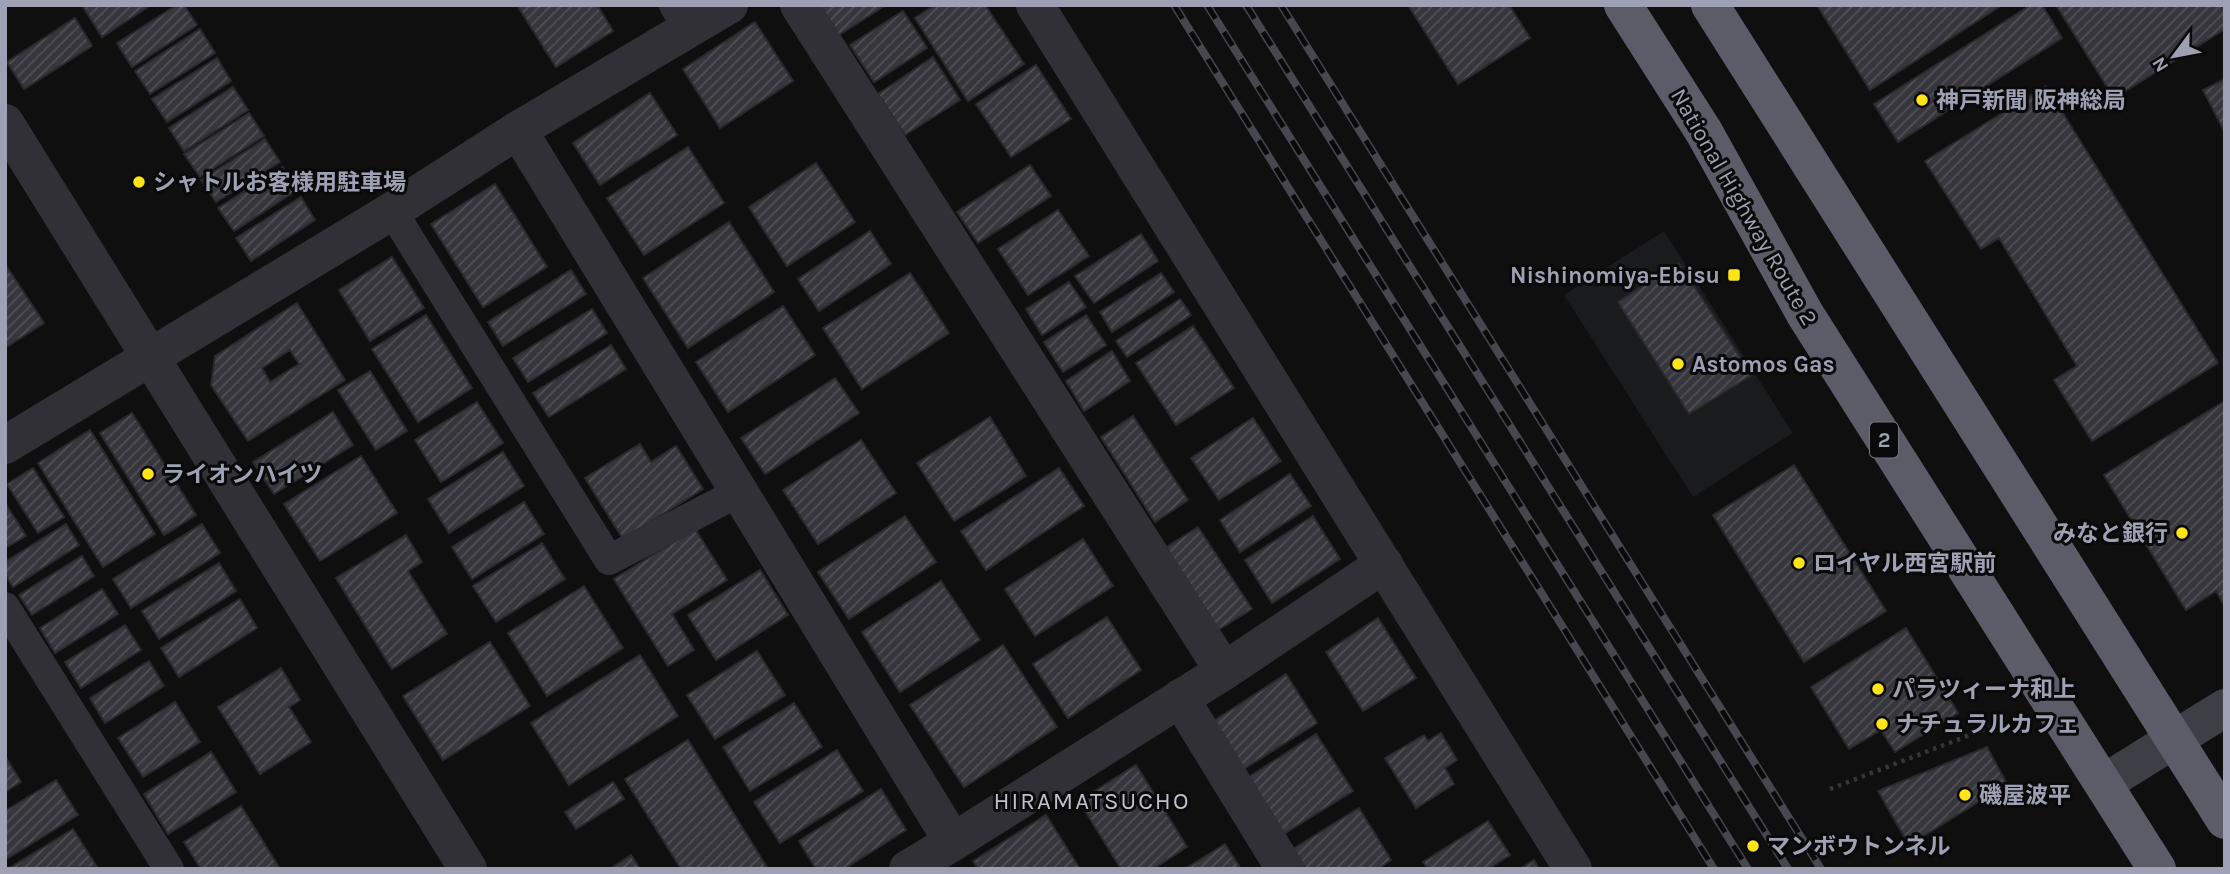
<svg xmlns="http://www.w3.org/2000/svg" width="2230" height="874" font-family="Karla,'Noto Sans JP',sans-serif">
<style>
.built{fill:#1a1b1d}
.building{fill:url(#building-hatch);stroke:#2a292d;stroke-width:2;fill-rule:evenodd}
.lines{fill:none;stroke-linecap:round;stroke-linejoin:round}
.path{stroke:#35363d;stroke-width:4.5;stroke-dasharray:3.5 5;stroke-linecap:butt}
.lane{stroke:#303036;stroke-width:30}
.street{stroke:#303036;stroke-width:38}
.secondary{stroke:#3d3e46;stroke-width:38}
.highway{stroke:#5b5c67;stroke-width:38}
.rail-casing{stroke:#46474f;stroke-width:8}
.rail{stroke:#0a0a0b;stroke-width:5;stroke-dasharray:16;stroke-linecap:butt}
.poi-dot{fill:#ffe518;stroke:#0a0a0b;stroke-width:2.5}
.labels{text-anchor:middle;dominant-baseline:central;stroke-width:6;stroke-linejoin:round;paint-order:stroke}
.shield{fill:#0a0a0b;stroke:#727381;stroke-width:2}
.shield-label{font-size:21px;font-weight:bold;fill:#9ea0b3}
.poi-label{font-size:23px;font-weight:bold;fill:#9ea0b3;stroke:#0a0a0b;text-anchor:start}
.street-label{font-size:23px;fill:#9ea0b3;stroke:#0a0a0b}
.neighbourhood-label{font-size:24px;letter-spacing:2px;fill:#c0c0cf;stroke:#0a0a0b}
</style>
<defs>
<pattern id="building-hatch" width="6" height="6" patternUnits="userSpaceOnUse" patternTransform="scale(1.75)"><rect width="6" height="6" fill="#36363c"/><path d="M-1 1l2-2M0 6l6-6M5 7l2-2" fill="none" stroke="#505056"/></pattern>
</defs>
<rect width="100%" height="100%" fill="#0f0f10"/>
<path class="built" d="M1664,231L1793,433L1693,497L1564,295Z"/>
<g class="building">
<path d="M82,5H151L102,37Z"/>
<path d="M177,5H184L197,25L132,67L117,43Z"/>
<path d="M517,5H597L613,31L556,67Z"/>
<path d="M819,5H886L839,35Z"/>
<path d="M935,5H985L1024,64L968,101L915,18Z"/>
<path d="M1408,5H1509L1530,38L1458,84Z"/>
<path d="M1817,5H2002L1870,90Z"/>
<path d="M2031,5H2042L2062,38L1898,142L1874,104Z"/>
<path d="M2056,5H2225V29L2114,98Z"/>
<path d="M903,11L927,48L874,82L850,45Z"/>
<path d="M75,18L92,46L24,89L7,62Z"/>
<path d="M755,22L793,81L720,128L683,69Z"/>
<path d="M200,29L215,53L150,94L135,71Z"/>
<path d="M933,57L960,100L905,135L878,94Z"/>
<path d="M217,58L231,81L167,122L152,99Z"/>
<path d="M1036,65L1071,119L1011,157L976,104Z"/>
<path d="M2225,79V131H2224L2203,90Z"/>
<path d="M2046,86L2218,363L2092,441L2054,380L2077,366L1999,238L1981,249L1925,161Z"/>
<path d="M233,87L248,110L184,151L169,128Z"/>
<path d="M650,93L677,135L600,185L573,143Z"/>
<path d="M249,113L264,136L200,177L184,154Z"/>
<path d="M265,139L280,162L216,202L201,180Z"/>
<path d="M688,147L724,203L644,255L607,198Z"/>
<path d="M816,163L855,222L787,266L749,207Z"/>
<path d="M1030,165L1051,196L978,243L957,212Z"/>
<path d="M283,167L297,190L234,231L218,208Z"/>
<path d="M495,184L547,267L483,307L431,224Z"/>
<path d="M301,197L315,220L251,261L236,238Z"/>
<path d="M1058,210L1089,256L1028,295L998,249Z"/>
<path d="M729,222L774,292L688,348L643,278Z"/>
<path d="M870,231L891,264L819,311L798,279Z"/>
<path d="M1141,234L1158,261L1094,303L1075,276Z"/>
<path d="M392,257L424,308L370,341L339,290Z"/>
<path d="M1679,263L1752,375L1689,414L1618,302Z"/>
<path d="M5,264L44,323L5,348Z"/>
<path d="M571,270L586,294L503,346L488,322Z"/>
<path d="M910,273L949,333L862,389L823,328Z"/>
<path d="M1161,273L1174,292L1112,332L1100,312Z"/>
<path d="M1069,282L1086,307L1042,335L1026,309Z"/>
<path d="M1180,299L1191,315L1127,357L1116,341Z"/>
<path d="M297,303L345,380L248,441L211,385L215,356ZM290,350L299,364L270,382L262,368Z"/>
<path d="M783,306L815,355L728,412L696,362Z"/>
<path d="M592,309L607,333L528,382L513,358Z"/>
<path d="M426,315L472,388L418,422L372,349Z"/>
<path d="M1086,315L1106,345L1063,372L1044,342Z"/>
<path d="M1193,326L1234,388L1176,425L1136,363Z"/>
<path d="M611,345L626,369L549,417L533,393Z"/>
<path d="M1112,351L1130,381L1084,411L1066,381Z"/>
<path d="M370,371L407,431L376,450L338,390Z"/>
<path d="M835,378L859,413L765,474L741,438Z"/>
<path d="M2225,401V607L2216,591L2186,610L2104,475Z"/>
<path d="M477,402L503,443L441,482L415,440Z"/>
<path d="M333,412L353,445L274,494L253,462Z"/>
<path d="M132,413L196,515L164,535L100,433Z"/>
<path d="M1133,416L1188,500L1155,522L1101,437Z"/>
<path d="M990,417L1026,476L954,521L917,463Z"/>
<path d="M1253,418L1281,461L1219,500L1191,458Z"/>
<path d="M90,430L155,534L103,567L38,463Z"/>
<path d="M861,440L896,493L818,544L783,490Z"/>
<path d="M640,444L651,462L676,446L703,489L623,539L585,478Z"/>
<path d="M503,452L524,486L449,533L428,499Z"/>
<path d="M361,456L397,513L320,561L284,504Z"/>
<path d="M1794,465L1886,611L1804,662L1713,515Z"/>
<path d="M33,468L64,517L38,533L7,484Z"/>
<path d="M1059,468L1084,506L986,570L961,531Z"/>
<path d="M1290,474L1311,506L1240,552L1220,520Z"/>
<path d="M524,502L544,534L472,579L452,547Z"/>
<path d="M5,503L26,536L5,548Z"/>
<path d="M905,516L936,562L849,619L818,572Z"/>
<path d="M1313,516L1340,559L1272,603L1245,560Z"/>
<path d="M66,524L79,545L13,587L5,574V562Z"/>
<path d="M202,524L220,553L131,608L113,579Z"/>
<path d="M1198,527L1252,609L1218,630L1165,548Z"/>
<path d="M695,529L727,580L672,614L694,650L668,666L614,579Z"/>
<path d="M406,535L422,562L408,571L447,634L392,669L336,578Z"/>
<path d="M1083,539L1113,586L1035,636L1005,589Z"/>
<path d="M542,543L565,579L496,622L473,586Z"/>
<path d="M82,556L94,576L32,615L19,595Z"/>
<path d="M219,563L236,591L159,639L142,611Z"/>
<path d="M760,570L788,615L716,660L688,615Z"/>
<path d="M941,581L980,640L900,692L862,632Z"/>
<path d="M584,586L623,648L547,696L508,633Z"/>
<path d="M102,589L118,614L55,653L40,628Z"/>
<path d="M240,599L257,628L179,677L161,648Z"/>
<path d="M1107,617L1141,670L1068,718L1033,664Z"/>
<path d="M1378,618L1416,678L1363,711L1326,652Z"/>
<path d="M125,625L141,650L81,688L65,662Z"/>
<path d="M1906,628L1958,713L1895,752L1881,730L1849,749L1811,687Z"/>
<path d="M490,642L530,706L443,760L403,696Z"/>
<path d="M1003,645L1057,727L964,787L910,705Z"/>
<path d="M757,651L785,695L715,739L687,695Z"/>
<path d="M640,655L678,716L569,785L531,723Z"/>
<path d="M149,661L164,686L105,723L90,698Z"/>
<path d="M281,668L300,700L289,707L311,742L260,774L218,707Z"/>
<path d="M1286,674L1317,723L1242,770L1212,722Z"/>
<path d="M175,702L200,742L143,777L118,738Z"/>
<path d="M794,703L822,747L750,791L723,747Z"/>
<path d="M1441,733L1457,760L1445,768L1454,784L1416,808L1385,758L1424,735L1428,741Z"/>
<path d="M1316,734L1353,791L1282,835L1247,778Z"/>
<path d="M688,740L768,869H681L625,779Z"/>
<path d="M1987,747L2007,784L1909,845L1878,791Z"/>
<path d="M837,750L863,791L780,843L754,802Z"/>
<path d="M211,752L236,792L168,834L144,794Z"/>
<path d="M5,756L21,782L5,792Z"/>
<path d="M1136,765L1187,847L1153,869H1121L1079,801Z"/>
<path d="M56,780L78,815L5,860V811Z"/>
<path d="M613,782L624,799L576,829L565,812Z"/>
<path d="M881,789L906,830L844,869H816L799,841Z"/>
<path d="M241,806L280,869H201L184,842Z"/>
<path d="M1359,808L1391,860L1378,869H1306L1293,849Z"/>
<path d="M1046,815L1080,869H978L973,861Z"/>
<path d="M1488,821L1510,855L1488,869H1428L1423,862Z"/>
<path d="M73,829L97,867L8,869Z"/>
<path d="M1225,844L1241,869H1185Z"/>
<path d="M631,855L640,869H610Z"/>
<path d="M1534,860L1539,869H1520Z"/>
</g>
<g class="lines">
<path class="path" d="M1830,789L2001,723"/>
<g class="lane">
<path d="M674,5L688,29"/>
<path d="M392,211L609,560L739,492"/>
<path d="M5,607L169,869"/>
</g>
<g class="street">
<path d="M799,5L1224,671"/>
<path d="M1035,5L1573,869"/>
<path d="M5,123L468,869"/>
<path d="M518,130L953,842"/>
<path d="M5,445L392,211L518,130L729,5"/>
<path d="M1180,698L1285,869"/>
<path d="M908,869L953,842L1224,671L1384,564"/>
</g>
<path class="secondary" d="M2104,783L2225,708"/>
<g class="highway">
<path d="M1623,5L1704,132L1805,314L2157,869"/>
<path d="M1710,5L2225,820"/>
</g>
<defs>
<g id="rail">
<path d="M1174,5L1714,869"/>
<path d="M1207,5L1748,869"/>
<path d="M1246,5L1788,869"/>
<path d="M1281,5L1821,869"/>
</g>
</defs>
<use href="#rail" class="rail-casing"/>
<use href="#rail" class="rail"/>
</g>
<g class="poi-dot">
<circle cx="1922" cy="100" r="7"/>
<circle cx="139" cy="182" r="7"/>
<rect x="1727" y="268" width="14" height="14" rx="3.5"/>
<circle cx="1678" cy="364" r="7"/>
<circle cx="148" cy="474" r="7"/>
<circle cx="2182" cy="533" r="7"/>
<circle cx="1799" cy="563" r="7"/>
<circle cx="1878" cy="689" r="7"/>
<circle cx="1882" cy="724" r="7"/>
<circle cx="1965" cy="795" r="7"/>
<circle cx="1753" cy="846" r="7"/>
</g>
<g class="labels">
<rect class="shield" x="1870" y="422.5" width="28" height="35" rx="5"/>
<g class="shield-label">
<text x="1884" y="440">2</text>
</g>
<g class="poi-label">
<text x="1936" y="100">神戸新聞 阪神総局</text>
<text x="153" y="182">シャトルお客様用駐車場</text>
<text x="1720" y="275" text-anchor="end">Nishinomiya-Ebisu</text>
<text x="1692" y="364">Astomos Gas</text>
<text x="162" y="474">ライオンハイツ</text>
<text x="2168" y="533" text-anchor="end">みなと銀行</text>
<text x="1813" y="563">ロイヤル西宮駅前</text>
<text x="1892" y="689">パラツィーナ和上</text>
<text x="1896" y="724">ナチュラルカフェ</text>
<text x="1979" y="795">磯屋波平</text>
<text x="1767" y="846">マンボウトンネル</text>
</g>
<g class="street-label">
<text transform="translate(1744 207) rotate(60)">National Highway Route 2</text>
</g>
<g class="neighbourhood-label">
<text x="1092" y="801">HIRAMATSUCHO</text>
</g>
</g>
<rect width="2230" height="874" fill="none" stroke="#9ea0b3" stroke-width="14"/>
<g transform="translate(2174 56) rotate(238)" stroke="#0a0a0b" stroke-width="5" paint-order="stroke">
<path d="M0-5L12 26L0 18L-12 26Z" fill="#9ea0b3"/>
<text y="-10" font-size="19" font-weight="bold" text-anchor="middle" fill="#9ea0b3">N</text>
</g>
</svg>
